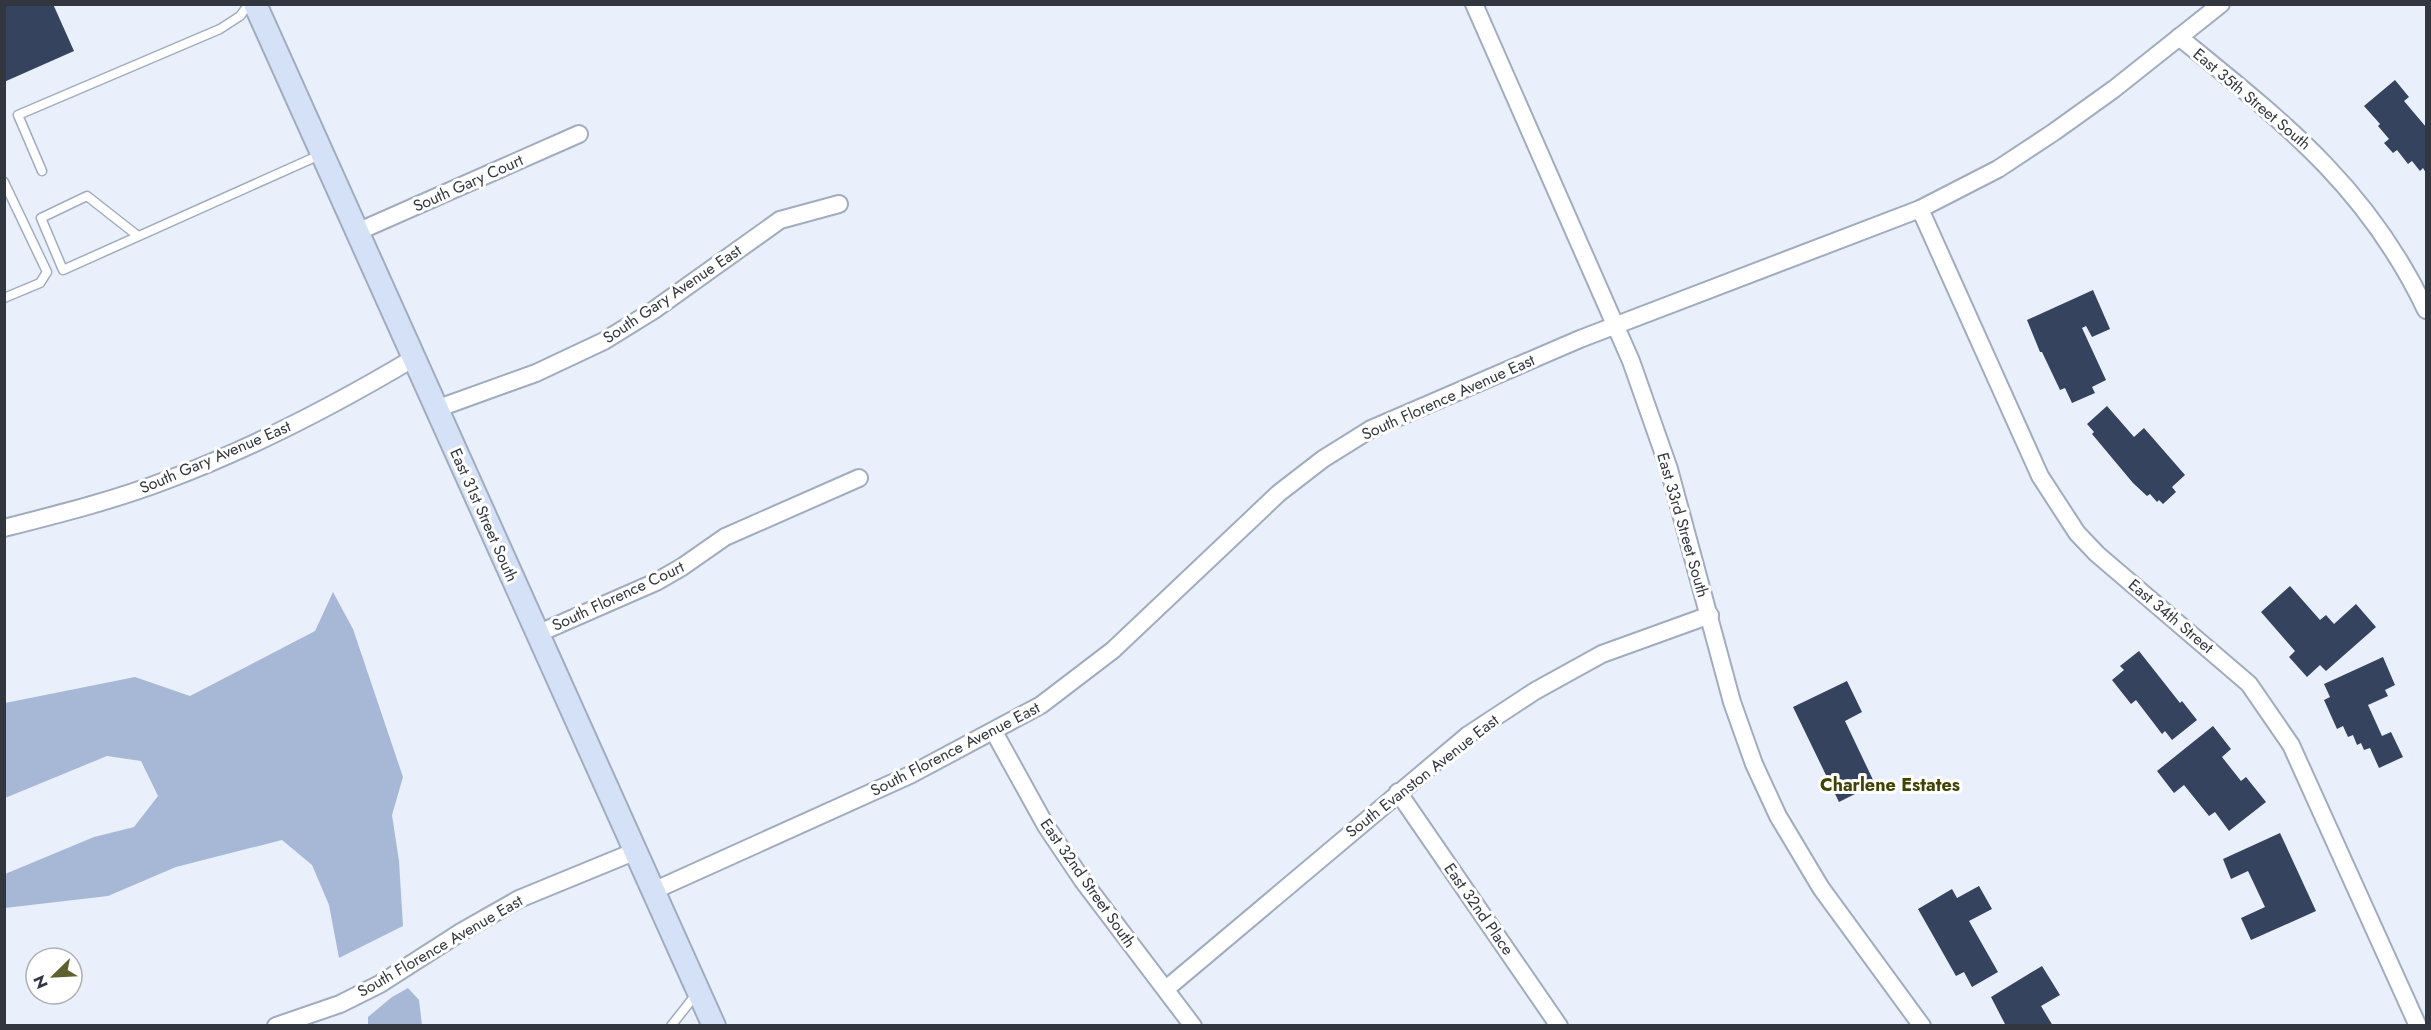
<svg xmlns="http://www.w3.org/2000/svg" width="2431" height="1030" font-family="Jost,sans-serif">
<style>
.water{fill:#a7b8d7}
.building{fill:#35435e}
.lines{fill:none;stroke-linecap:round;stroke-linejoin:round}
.lane-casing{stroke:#a1acbf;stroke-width:11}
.street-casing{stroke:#a1acbf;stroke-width:20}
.secondary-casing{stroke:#a1acbf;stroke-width:26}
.lane{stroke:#fff;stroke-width:8}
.street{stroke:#fff;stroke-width:16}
.secondary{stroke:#d5e1f6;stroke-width:22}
.labels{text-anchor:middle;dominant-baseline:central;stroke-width:6;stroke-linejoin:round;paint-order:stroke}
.street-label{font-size:16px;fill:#32363e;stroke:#fff}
.neighbourhood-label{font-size:18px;font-weight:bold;fill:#404302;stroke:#fff}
</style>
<rect width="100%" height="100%" fill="#e9f0fc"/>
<g class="water">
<path d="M333,592L353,629L403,777L392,815L399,861L403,926L339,958L329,905L312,865L282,840L176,867L108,896L5,908V874L94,837L134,827L158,796L141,761L107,756L5,798V703L135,677L190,696L315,631Z"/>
<path d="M408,988L419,1000L422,1025H368V1017L392,997Z"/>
</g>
<g class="building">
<path d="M4,4H53L74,51L4,82Z"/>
<path d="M2395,80L2409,97L2404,101L2426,127V173L2423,168L2420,171L2412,161L2408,164L2397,150L2393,153L2384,143L2389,139L2378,126L2380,124L2364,106Z"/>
<path d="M2093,290L2110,329L2092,337L2086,326L2082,328L2106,380L2092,387L2095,393L2072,403L2065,388L2060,390L2042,352H2040L2027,320Z"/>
<path d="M2107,406L2134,437L2144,428L2185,475L2172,487L2176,492L2163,504L2159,500L2157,502L2150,494L2147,496L2133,483L2092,434L2094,432L2087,424Z"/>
<path d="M2290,586L2320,620L2326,615L2334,624L2356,604L2376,627L2326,671L2320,665L2307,677L2289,657L2295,651L2261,612Z"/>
<path d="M2139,651L2180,703L2182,701L2197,720L2172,740L2165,731L2162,734L2136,700L2131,704L2112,680L2124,670L2120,666Z"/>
<path d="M2383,657L2395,685L2385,690L2388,696L2368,705L2382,736L2391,732L2403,757L2379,768L2370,748L2364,750L2361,743L2357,745L2353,735L2348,737L2343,726L2337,729L2324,700L2330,697L2324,684Z"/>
<path d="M1847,681L1862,712L1845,721L1875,784L1839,802L1793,707Z"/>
<path d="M2213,726L2231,749L2222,757L2241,781L2246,777L2266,802L2229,831L2215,812L2209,816L2184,785L2174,793L2157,771Z"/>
<path d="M2280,833L2316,911L2251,940L2241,918L2265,907L2248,871L2231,879L2223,859Z"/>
<path d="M1979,886L1992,909L1969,921L1998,972L1972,987L1964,972L1956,976L1918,909L1952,889L1957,898Z"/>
<path d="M2042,966L2060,995L2041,1006L2053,1026H2006L1991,997Z"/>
</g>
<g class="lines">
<defs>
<g id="lane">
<path d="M42,171L18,115L220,29L240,16L249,4"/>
<path d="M4,182L47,272L40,283L4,298"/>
<path d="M138,236L87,196L41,218L63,270L322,154"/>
<path d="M671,1026L697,993"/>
</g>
<g id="street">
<path d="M1474,4L1631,361L1669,469L1732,702L1754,764L1778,816L1821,888L1922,1026"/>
<path d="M2179,37C2282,121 2367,186 2426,310"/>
<path d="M1920,209L2040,476L2077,533L2097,554L2249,684L2291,745L2418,1026"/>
<path d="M357,232L579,134"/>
<path d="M436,409L536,373L604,341L654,310L780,220L839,204"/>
<path d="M4,528C59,514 115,500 167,480C253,448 335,405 414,358"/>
<path d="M537,634L656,582L682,567L725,537L859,478"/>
<path d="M994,732L1046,826L1083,881L1193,1026"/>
<path d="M1398,792L1559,1026"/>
<path d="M653,891L910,775L1041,705L1113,650L1279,493L1323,459L1371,429L1580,339L1920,209L1998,169L2054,132L2114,89L2221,4"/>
<path d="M1166,989L1468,735L1535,691L1602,654L1710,615"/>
<path d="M276,1026L340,1004L380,984L461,932L519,899L636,851"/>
</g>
<path id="secondary" d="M255,4L714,1026"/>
</defs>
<use href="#lane" class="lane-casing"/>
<use href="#street" class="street-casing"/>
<use href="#secondary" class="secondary-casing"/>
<use href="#lane" class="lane"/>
<use href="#street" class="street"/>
<use href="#secondary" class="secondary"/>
</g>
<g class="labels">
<g class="street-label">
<text transform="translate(2252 99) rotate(40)">East 35th Street South</text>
<text transform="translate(468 183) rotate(-24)">South Gary Court</text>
<text transform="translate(672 294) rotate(-34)">South Gary Avenue East</text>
<text transform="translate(1448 397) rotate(-24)">South Florence Avenue East</text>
<text transform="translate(215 457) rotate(-23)">South Gary Avenue East</text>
<text transform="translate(484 515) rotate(66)">East 31st Street South</text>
<text transform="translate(1683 525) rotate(74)">East 33rd Street South</text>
<text transform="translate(618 596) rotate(-25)">South Florence Court</text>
<text transform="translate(2171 616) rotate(40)">East 34th Street</text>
<text transform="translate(955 749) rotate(-27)">South Florence Avenue East</text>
<text transform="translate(1422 776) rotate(-38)">South Evanston Avenue East</text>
<text transform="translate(1088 883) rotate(55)">East 32nd Street South</text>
<text transform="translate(1479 909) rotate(55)">East 32nd Place</text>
<text transform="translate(440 946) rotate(-30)">South Florence Avenue East</text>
</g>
<g class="neighbourhood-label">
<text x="1890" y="785">Charlene Estates</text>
</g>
</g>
<rect width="2431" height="1030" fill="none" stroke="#32363e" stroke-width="12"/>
<g transform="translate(54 976) rotate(246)"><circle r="28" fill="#ffffff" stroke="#adafb2" stroke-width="1.5"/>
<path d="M0-4.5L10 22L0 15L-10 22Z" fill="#5d612e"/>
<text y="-9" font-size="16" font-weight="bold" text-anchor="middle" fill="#32363e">N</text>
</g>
</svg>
